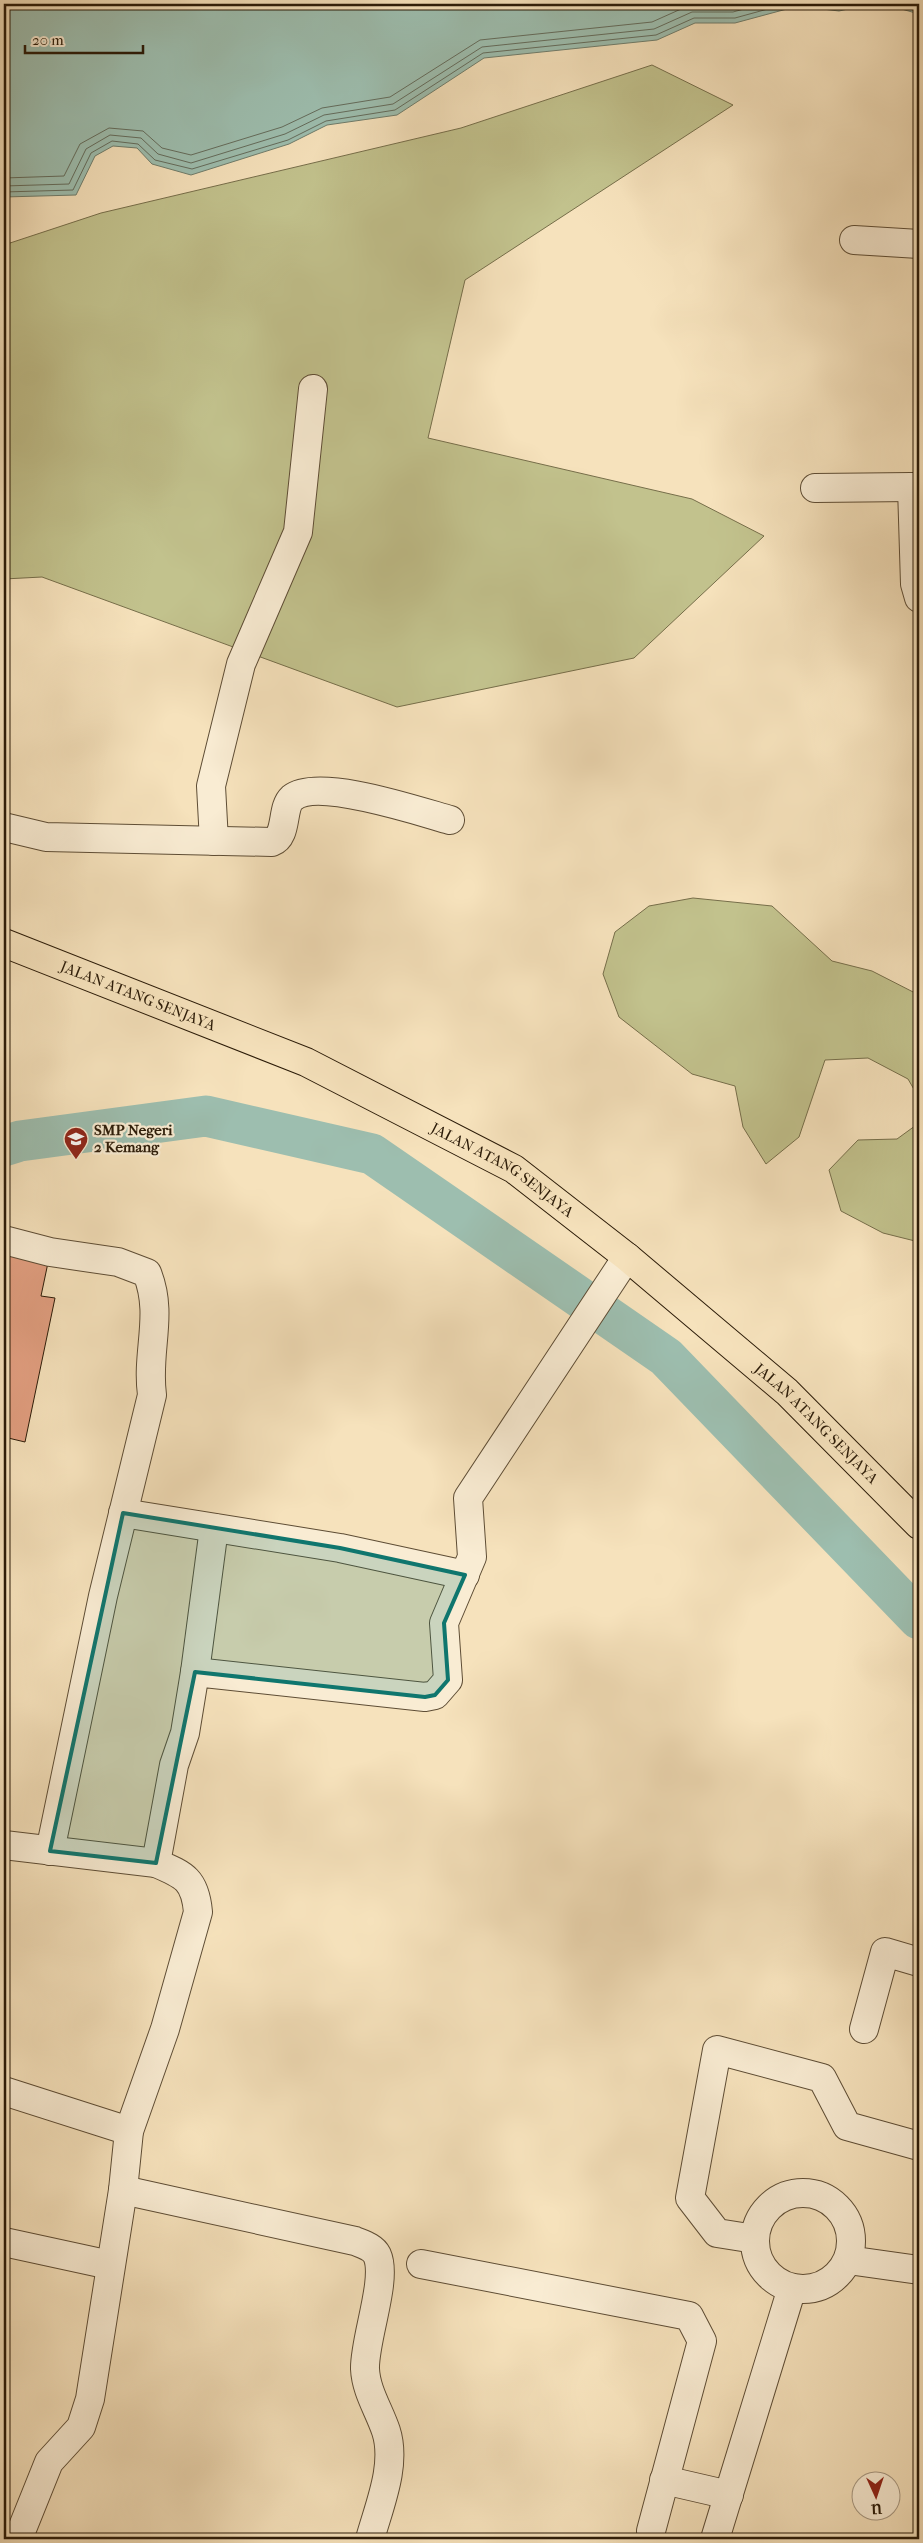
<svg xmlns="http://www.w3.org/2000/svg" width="923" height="2543" font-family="'IM FELL French Canon',serif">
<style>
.green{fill:#c2c28d;stroke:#766e4a}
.water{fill:#9dbeaf;stroke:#6f7d6c}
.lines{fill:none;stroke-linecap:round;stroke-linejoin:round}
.shore{stroke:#646c5c;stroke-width:1}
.canal{stroke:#9dbeaf;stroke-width:41}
.building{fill:#e29f81;stroke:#2b1b08}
.minor-casing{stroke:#5e4d35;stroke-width:30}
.major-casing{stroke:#2b1b08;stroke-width:30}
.minor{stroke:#f9ecd3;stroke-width:28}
.major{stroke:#f6e2bc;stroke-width:28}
.marked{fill:#0f766e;fill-opacity:0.2;stroke:#0f766e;stroke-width:4;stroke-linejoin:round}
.labels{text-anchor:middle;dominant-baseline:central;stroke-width:4.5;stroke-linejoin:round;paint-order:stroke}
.street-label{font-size:15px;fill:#2b1b08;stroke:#f9ecd3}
.poi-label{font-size:15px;font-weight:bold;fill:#2b1b08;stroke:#f9ecd3;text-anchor:start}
</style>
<rect width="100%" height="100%" fill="#f6e2bc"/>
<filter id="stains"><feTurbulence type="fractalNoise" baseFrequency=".004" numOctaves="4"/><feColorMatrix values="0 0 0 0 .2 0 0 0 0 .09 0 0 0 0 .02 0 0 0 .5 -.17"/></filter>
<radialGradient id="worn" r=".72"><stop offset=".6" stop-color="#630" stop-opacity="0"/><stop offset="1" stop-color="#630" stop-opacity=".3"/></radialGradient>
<g class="green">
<path d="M652,65L733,105L465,280L428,438L692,499L764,536L634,658L397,707L42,577L4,579V245L101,213L461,128Z"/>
<path d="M693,898L772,906L832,961L872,971L919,995V1098L908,1079L868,1058L825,1060L799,1137L766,1164L743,1127L735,1086L692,1074L619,1017L603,974L615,932L649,906Z"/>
<path d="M919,1123V1242L883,1233L841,1211L829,1170L858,1140L897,1139Z"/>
</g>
<g class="water">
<path d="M4,4H870L839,11L798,6L735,23H695L657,40L484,58L397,115L327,125L289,144L191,175L152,164L137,148L113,146L95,156L76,195L4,197Z"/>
<path d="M884,4H919V14Z"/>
</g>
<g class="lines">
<g class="shore">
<path d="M4,178L64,176L80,144L109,128L143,131L162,148L191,155L282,127L322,108L390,97L480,40L652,22L690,5L735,4"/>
<path d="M4,186L69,184L86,149L110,135L141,138L158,154L191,163L285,134L324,115L393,104L482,47L654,29L692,12H733L762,4"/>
<path d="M4,192L73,190L91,153L112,141L138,144L155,160L192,169L288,140L326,121L395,110L483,53L656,35L694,18H735L786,4"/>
</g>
<path class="canal" d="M4,1146L20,1141L206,1116L372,1154L666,1357L919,1619"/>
</g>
<path class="building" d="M4,1248L49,1258L41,1296L55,1298L25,1442L4,1437Z"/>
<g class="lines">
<defs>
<g id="minor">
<path d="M854,240L919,244"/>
<path d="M919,487H912L915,584L919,598"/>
<path d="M815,488L912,487"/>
<path d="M4,827L46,837L272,842C288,836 281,808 292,798C317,777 418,811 450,820"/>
<path d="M214,841L211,786L241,664L298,532L313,389"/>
<path d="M4,1240L50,1252L118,1262L147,1273C164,1315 146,1351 152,1395L103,1596L50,1851"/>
<path d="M123,1513L340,1548L465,1575"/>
<path d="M195,1672L214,1528"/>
<path d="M4,1845L156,1863"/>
<path d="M864,2029L885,1952L919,1962"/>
<path d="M4,2091L129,2131"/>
<path d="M123,2190L355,2241C362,2244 373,2247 377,2255C388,2279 364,2340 365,2369C366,2391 379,2410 386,2431C397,2465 379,2506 370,2539"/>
<circle cx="803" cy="2241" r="48"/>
<path d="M755,2239L717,2233L690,2198L717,2050L822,2078L847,2126L919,2146"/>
<path d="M4,2242L110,2265"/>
<path d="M848,2260L919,2270"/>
<path d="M421,2264L689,2316L702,2341L651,2531"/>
<path d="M664,2480L729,2495"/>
<path d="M18,2539L49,2462L81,2427L90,2399L123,2190L129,2131L165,2029L198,1912C195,1879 184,1875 156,1863L174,1765L185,1733L195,1672L425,1697L435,1695L448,1680L444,1623L472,1557L468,1498L627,1257"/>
<path d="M715,2539L792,2288"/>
</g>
<g id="major">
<path id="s1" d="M4,943L306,1062L514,1169L627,1257L787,1392L919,1525"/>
</g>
</defs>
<use href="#minor" class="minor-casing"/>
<use href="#major" class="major-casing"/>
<use href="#minor" class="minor"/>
<use href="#major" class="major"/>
</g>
<path class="marked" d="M123,1513L340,1548L465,1575L444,1623L448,1680L435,1695L425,1697L195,1672L156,1863L50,1851Z"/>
<defs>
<symbol id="school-pin" viewBox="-11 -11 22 30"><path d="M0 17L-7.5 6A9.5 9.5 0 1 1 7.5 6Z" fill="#8f2418" stroke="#f9ecd3"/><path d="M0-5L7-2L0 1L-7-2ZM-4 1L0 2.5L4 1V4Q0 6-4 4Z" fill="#fff"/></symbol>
</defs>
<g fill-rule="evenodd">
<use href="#school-pin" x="62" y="1125" width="28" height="38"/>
</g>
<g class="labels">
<g class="street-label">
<text stroke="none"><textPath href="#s1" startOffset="144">JALAN ATANG SENJAYA</textPath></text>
<text stroke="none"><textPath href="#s1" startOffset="549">JALAN ATANG SENJAYA</textPath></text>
<text stroke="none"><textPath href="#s1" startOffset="954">JALAN ATANG SENJAYA</textPath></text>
</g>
<g class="poi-label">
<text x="94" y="1130">SMP Negeri<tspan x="94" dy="17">2 Kemang</tspan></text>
</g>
</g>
<rect width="923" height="2543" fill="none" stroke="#f6e2bc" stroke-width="20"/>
<rect x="5" y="5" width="913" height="2533" fill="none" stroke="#2b1b08" stroke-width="2.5"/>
<rect x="10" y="10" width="903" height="2523" fill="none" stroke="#2b1b08"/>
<g transform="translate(876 2496) rotate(177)"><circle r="24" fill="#f9ecd3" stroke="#a79882"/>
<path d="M0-4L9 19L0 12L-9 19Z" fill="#8f2418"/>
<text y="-8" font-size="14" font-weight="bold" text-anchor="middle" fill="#2b1b08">U</text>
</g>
<path d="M25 45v8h118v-8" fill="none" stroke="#2b1b08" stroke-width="2.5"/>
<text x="32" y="45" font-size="15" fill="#2b1b08" stroke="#f9ecd3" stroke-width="4" paint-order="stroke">20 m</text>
<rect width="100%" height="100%" filter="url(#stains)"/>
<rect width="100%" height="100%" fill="url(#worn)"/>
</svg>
